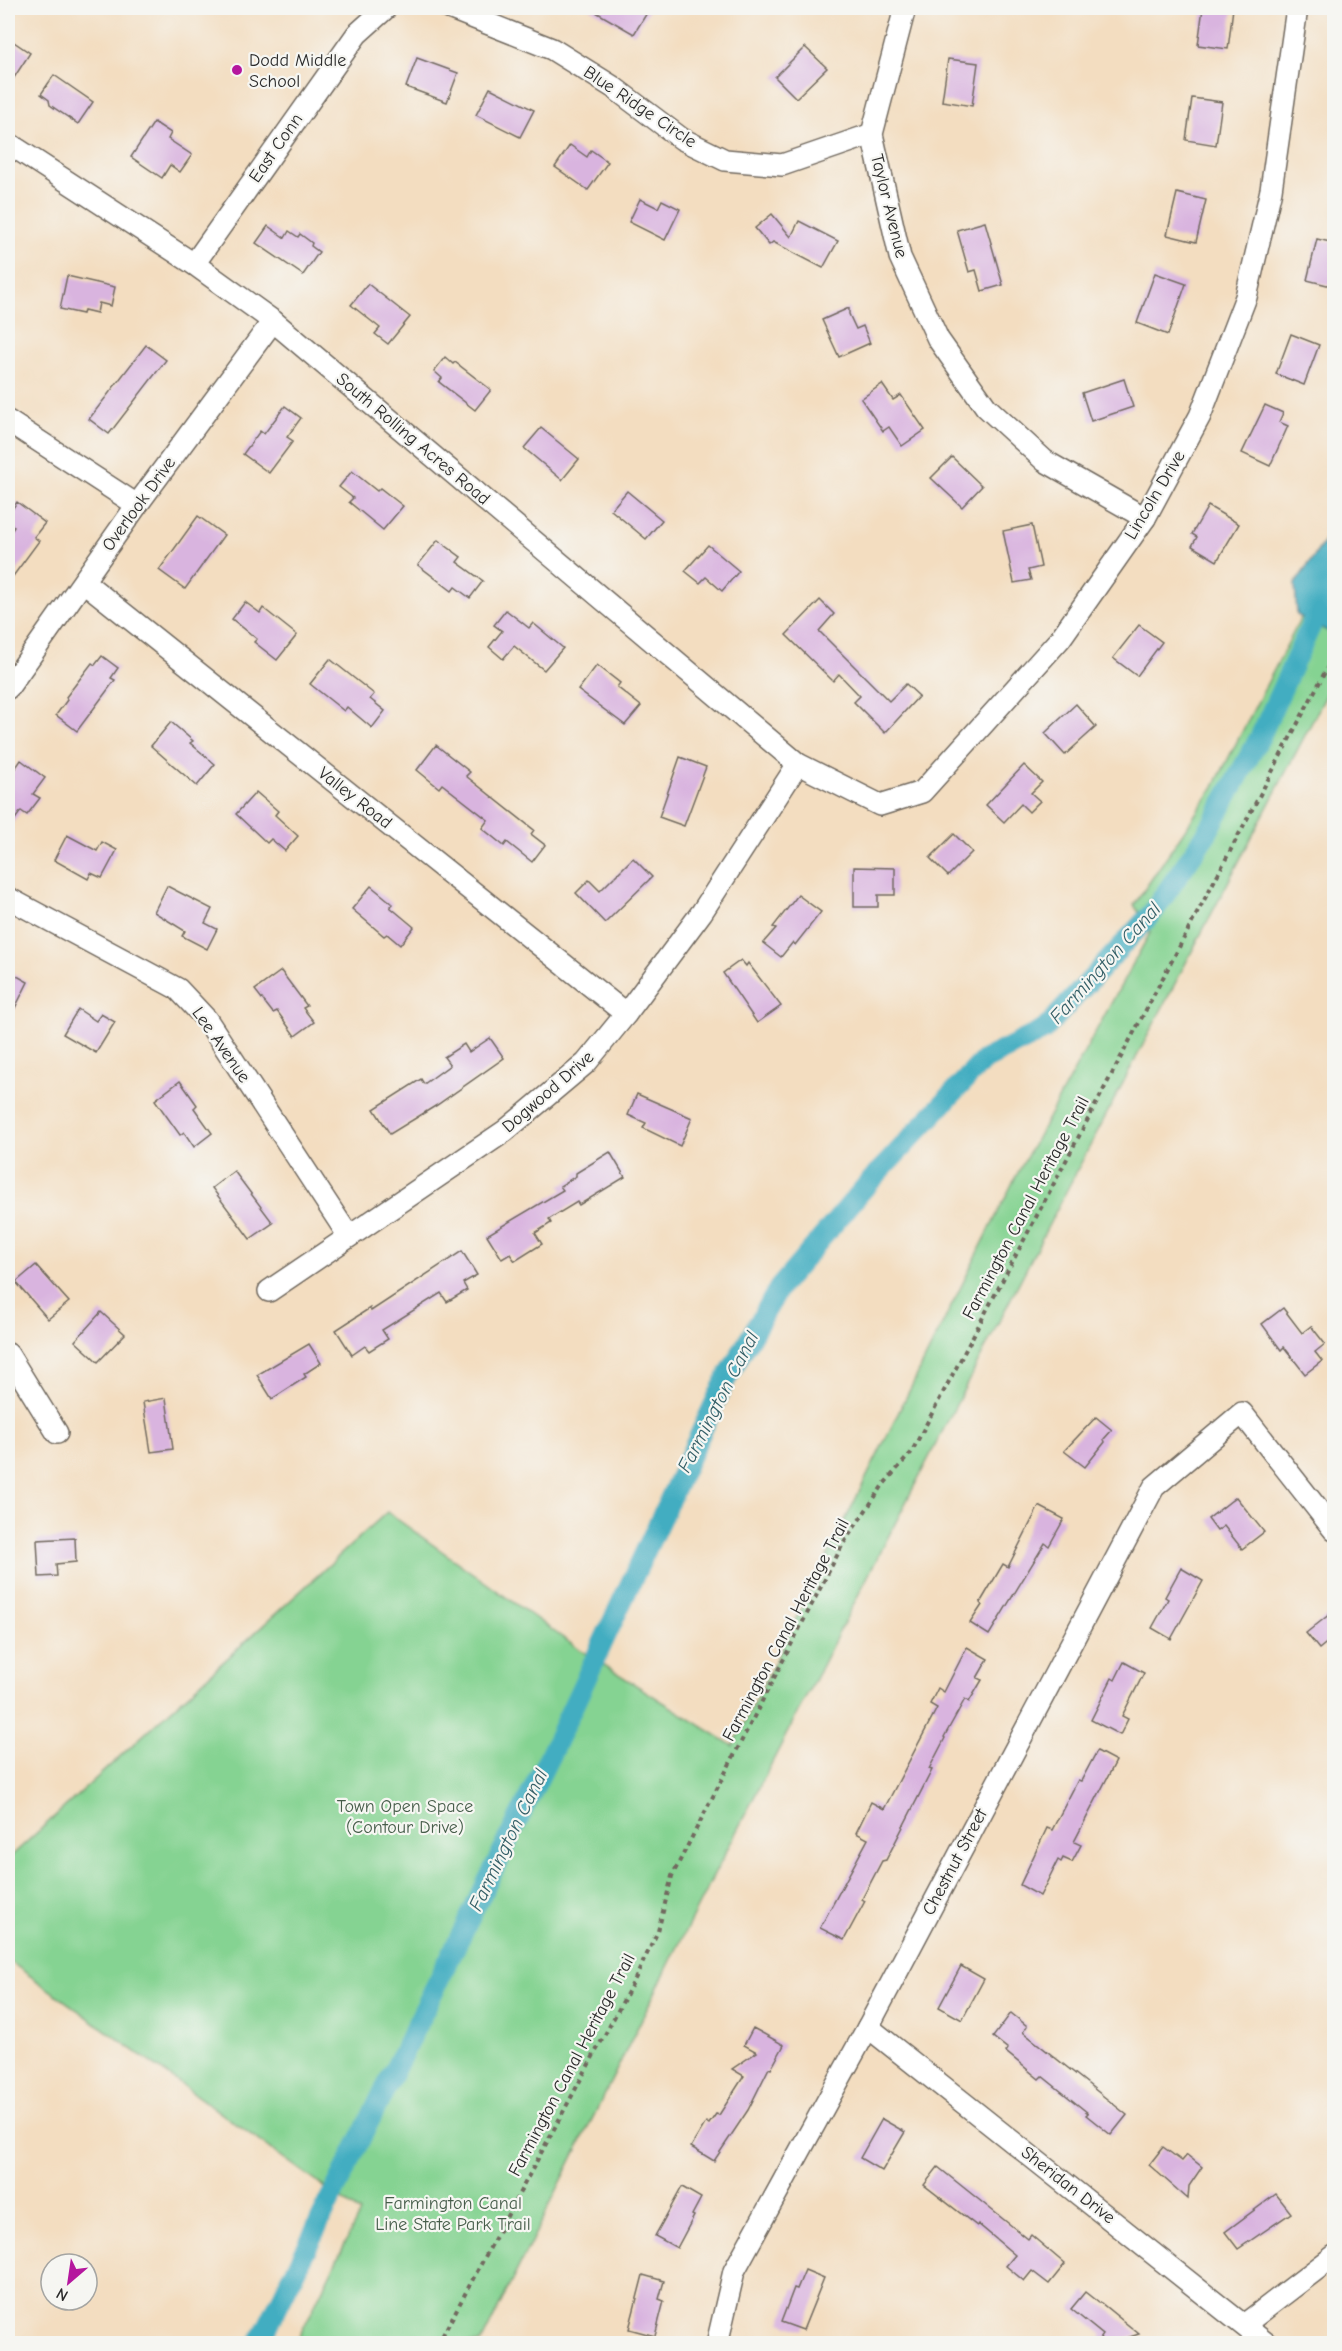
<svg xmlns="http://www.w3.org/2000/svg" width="1342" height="2351" font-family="'Comic Neue',sans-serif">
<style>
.green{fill:#85d392;stroke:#587f5e;stroke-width:1.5}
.water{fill:#42adc1;stroke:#366c76;stroke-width:1.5}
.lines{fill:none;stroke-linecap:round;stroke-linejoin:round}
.canal{stroke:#42adc1;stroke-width:21}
.building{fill:#d9b4df}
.street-casing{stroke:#71695f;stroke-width:24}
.path{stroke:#71695f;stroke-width:4;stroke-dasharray:4.5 4.5;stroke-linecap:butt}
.street{stroke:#fff;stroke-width:21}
.poi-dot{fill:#b5179e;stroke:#f6f6f2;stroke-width:2}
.labels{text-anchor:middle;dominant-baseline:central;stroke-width:4.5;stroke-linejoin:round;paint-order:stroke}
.poi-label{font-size:18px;fill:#2b2b2b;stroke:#f6f6f2;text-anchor:start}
.street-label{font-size:18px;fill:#2b2b2b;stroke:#f6f6f2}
.park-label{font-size:18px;fill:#465d4a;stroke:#f6f6f2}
.water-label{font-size:20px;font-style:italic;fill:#345f67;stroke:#f6f6f2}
</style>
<rect width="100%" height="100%" fill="#f6f6f2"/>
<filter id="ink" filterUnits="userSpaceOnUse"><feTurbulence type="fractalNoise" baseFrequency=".0167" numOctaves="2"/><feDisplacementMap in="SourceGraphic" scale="12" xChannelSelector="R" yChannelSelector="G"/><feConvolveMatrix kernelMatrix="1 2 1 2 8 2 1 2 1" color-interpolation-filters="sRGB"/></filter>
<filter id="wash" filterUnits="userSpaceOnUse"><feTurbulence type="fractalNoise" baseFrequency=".008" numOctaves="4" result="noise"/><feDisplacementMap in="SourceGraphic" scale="24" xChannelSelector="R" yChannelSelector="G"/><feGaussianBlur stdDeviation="1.35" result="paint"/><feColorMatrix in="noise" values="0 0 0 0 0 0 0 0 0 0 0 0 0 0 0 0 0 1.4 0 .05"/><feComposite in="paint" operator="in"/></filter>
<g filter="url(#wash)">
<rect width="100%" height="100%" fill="#f3ddc0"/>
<path class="green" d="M1334,554V680L1059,1205L695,1912L481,2343H296L360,2213L8,1960V1859L387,1512L580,1650L733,1746L1015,1178L1151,931L1134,905L1213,788Z"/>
<path class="water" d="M1334,527V625L1331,633L1297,615L1295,584Z"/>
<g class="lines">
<path class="canal" d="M259,2344L553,1749L725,1381L779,1288L864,1188L984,1060L1044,1030L1153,912L1207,833L1260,737L1334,575"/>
</g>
<g id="blocks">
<g class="building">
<path d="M589,8H650L634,34Z"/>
<path d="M1203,8H1233L1228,49L1198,45Z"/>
<path d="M8,38L30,53L8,87Z"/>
<path d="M805,47L827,68L796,98L775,77Z"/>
<path d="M417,58L458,73L447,102L406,87Z"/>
<path d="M948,59L978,63L972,106L942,101Z"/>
<path d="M54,75L93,102L78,124L50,105L49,100L41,94Z"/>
<path d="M490,88L534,110L520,137L476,115Z"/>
<path d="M1192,98L1222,102L1216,145L1186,140Z"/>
<path d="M154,122L171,133L168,139L192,155L180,172L170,165L162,178L131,157Z"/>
<path d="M570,145L587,157L591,150L608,162L588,190L555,167Z"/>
<path d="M1177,193L1206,200L1196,242L1167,235Z"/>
<path d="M640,199L658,208L662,200L680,209L665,240L629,222Z"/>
<path d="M772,214L791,237L799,221L838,241L823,268L773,242L769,245L755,228Z"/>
<path d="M985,222L1003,285L982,291L976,270L969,272L957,230Z"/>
<path d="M268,226L285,238L289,231L298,237L300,234L312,243L311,246L319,252L303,275L256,243Z"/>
<path d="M1317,239L1335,243V287L1307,280Z"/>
<path d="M1155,273L1186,284L1168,335L1137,323Z"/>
<path d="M67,276L115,287L111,306L99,303L97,313L84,310L83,314L60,309Z"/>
<path d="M368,284L410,317L388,344L375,334L380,328L351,305Z"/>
<path d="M849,308V314L856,329L863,326L870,343L839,357L822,320Z"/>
<path d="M1291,334L1319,345L1304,385L1276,374Z"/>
<path d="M146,345L166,360L109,434L89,419Z"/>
<path d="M445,357L453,364L455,362L491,390L475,410L439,382L442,378L434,371Z"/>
<path d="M1124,379L1133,407L1091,421L1082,393Z"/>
<path d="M882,384L893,400L901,395L925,430L902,446L889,427L883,431L861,399Z"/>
<path d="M1265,405L1283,413L1279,422L1288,426L1270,466L1242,453Z"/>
<path d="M285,406L301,418L287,437L293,441L269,473L243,454L260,431L264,434Z"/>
<path d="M541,428L579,459L562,480L524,448Z"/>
<path d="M952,457L982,486L962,507L931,478Z"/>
<path d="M352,471L377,491L380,488L403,506L383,530L349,502L353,498L339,487Z"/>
<path d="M627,491L662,520L646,539L611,510Z"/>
<path d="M17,502L45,523L34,537L39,541L8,583V536L14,527L8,522V515Z"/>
<path d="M1208,506L1239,524L1217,561L1192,546L1197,537L1192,534Z"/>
<path d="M198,516L224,535L185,589L159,570Z"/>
<path d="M1032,525L1041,567L1028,570L1031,580L1014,583L1003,531Z"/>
<path d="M438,540L461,557L457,562L483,581L470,598L455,587L452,591L418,565Z"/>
<path d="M708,545L739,571L722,591L706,577L700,583L685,571Z"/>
<path d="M820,600L834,614L819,631L889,701L906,684L919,696L885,733L854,702L860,696L839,674L833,681L786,635Z"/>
<path d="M245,602L260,613L263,608L297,635L277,660L254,642L257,639L232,619Z"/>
<path d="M506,610L529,628L533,623L563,648L544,670L514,646L503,659L489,647L502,631L494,625Z"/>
<path d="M1139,625L1162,642L1137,676L1113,658Z"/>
<path d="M102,656L118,668L111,678L115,680L77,731L56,715L67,700L66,697L92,663L95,665Z"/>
<path d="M330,659L374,694L370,699L385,711L372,728L347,707L344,711L310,684Z"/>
<path d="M597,665L620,683L617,687L641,706L625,725L578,690Z"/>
<path d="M1076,704L1096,727L1065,755L1045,733Z"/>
<path d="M171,722L193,741L190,743L215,764L197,786L151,746Z"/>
<path d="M436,745L470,772L466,776L534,830L531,834L545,845L532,862L507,842L504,846L482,828L488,820L442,784L439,788L417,770Z"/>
<path d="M680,757L706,767L684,826L659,817Z"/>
<path d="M21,760L45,778L33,794L40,798L27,815L21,811L8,829V779Z"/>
<path d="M1024,765L1042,782L1031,793L1040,801L1029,812L1021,804L1004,822L986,805Z"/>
<path d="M256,792L278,811L275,815L298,836L285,851L271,839L267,843L236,814Z"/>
<path d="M954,834L972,852L948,876L930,858Z"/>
<path d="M67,835L97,851L102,842L117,850L102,878L91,873L88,879L54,860Z"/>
<path d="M633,858L652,877L605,923L576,893L589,880L600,891Z"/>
<path d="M854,867L895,868V895H878V907H854Z"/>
<path d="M167,886L212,909L205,923L217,929L207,949L182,936L185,931L154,912Z"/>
<path d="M371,886L393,904L390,907L414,927L400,945L387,934L384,936L352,909Z"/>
<path d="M798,895L821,912L795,945L793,942L781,957L763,943L776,928L773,927Z"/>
<path d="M741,960L746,966L748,963L781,1006L757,1023L723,973Z"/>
<path d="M8,971L28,982L8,1022Z"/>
<path d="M281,971L307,1006L303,1008L314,1022L295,1036L277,1011L273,1013L255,990Z"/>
<path d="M78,1009L96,1021L101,1014L115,1022L96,1053L63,1034Z"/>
<path d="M490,1038L504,1058L437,1105L390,1134L374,1109L421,1079L424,1084L450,1065L444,1057L464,1044L469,1052Z"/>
<path d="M180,1081L197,1105L194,1108L212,1133L194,1147L184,1132L180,1135L155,1100Z"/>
<path d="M637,1094L692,1118L680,1146L643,1128L646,1123L628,1115Z"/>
<path d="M610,1152L625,1177L579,1205L577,1202L549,1219L551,1223L535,1233L542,1244L515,1261L510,1254L502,1259L487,1235L563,1190L560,1186L576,1176V1173Z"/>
<path d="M234,1171L273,1223L250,1239L212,1188Z"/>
<path d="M462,1251L477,1275L463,1283L467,1290L447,1302L441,1293L382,1330L388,1339L369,1351L365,1346L352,1355L336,1330L370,1308L371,1311Z"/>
<path d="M36,1265L69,1302L48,1319L16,1282Z"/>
<path d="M1283,1308L1302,1333L1311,1326L1325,1344L1315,1352L1322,1361L1305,1374L1284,1347L1281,1350L1262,1324Z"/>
<path d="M101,1312L125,1334L98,1362L75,1341Z"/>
<path d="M309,1344L321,1363L304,1374L306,1377L272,1399L257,1375Z"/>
<path d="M166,1398L173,1449L151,1452L143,1402Z"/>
<path d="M1096,1417L1112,1430L1104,1439L1105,1442L1085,1467L1064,1451Z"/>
<path d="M1236,1497L1264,1532L1242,1549L1224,1526L1217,1531L1208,1519Z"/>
<path d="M1039,1506L1064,1519L1049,1546L1045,1543L989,1635L970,1623L982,1605L980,1603L1003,1564L1008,1567Z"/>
<path d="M75,1538L76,1562L56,1564L57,1576L39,1577L37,1540Z"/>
<path d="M1181,1568L1203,1581L1171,1639L1152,1628L1168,1599L1165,1597Z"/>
<path d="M1335,1610V1636L1319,1649L1306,1633Z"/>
<path d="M967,1647L988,1659L977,1678L982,1680L969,1702L965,1699L944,1737L945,1738L929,1769L932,1770L886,1860L882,1861L862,1899L865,1901L844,1940L820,1928L868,1839L856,1833L871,1802L884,1809L937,1708L930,1704L938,1688L944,1692Z"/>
<path d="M1124,1662L1144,1673L1122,1716L1128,1719L1120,1735L1091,1720L1112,1678L1115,1680Z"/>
<path d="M1097,1751L1116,1761L1074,1842L1081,1845L1072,1862L1063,1858L1061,1862L1058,1860L1040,1896L1020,1885L1047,1828L1052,1830L1078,1780L1081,1781Z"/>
<path d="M961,1966L984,1979L962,2020L939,2007Z"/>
<path d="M1011,2013L1027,2026L1023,2032L1127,2115L1111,2135L1086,2115L1088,2113L1042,2076L1039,2079L1006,2052L1008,2049L993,2037Z"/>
<path d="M753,2028L784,2045L771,2069L769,2068L748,2110L714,2161L691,2147L706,2122L709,2124L716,2114L719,2115L744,2076L732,2069L757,2052L744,2045Z"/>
<path d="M882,2119L905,2132L882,2171L860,2158Z"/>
<path d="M1163,2147L1182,2161L1187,2155L1202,2167L1189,2186L1188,2199L1149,2165Z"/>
<path d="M938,2167L1028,2239L1031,2235L1065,2264L1049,2284L1032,2271L1024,2281L1006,2266L1015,2255L978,2224L977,2226L924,2185Z"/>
<path d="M682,2187L701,2198L692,2215L694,2216L677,2248L655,2236Z"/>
<path d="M1276,2194L1291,2213L1238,2249L1225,2232Z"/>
<path d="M805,2270L824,2278L803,2330L781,2322L794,2288L797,2289Z"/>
<path d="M643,2275L664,2281L659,2299L664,2301L655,2336L629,2329Z"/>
<path d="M1085,2292L1099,2303H1101L1139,2334L1127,2338L1122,2343H1097L1103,2335L1071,2309Z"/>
</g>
</g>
</g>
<g filter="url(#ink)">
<use href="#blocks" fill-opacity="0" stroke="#71695f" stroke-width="1.5"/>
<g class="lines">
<defs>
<g id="street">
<path d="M449,8L552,49L613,87L682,139L725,160L782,165L872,134"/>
<path d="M905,8L872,134L900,257L938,339L986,407L1045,461L1145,518"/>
<path d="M8,143L194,264L273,321L798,764L880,805L922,792L1060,639L1145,518L1200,416L1246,297L1271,190L1297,8"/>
<path d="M194,264L357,34L386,8"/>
<path d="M8,421L137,505"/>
<path d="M84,582L626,1014"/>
<path d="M8,688L137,505L273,321"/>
<path d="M8,898L178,989L207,1020L348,1235"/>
<path d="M269,1291L505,1131L586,1063L626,1014L702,912L798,764"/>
<path d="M8,1354L57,1433"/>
<path d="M868,2027L1267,2344"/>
<path d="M1245,2324L1334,2256"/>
<path d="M717,2344L734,2271L868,2027L1154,1487L1242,1413L1334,1530"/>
</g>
</defs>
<use href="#street" class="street-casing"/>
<path class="path" d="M438,2344L636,1977L658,1931L672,1876L843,1544L883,1485L911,1453L1334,655"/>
<use href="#street" class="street"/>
</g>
</g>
<circle class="poi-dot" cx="237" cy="70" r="6"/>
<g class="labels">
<g class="poi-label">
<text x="249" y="60">Dodd Middle<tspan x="249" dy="21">School</tspan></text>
</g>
<g class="street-label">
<text transform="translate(640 107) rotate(34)">Blue Ridge Circle</text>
<text transform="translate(276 148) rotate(-55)">East Conn</text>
<text transform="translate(889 206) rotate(76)">Taylor Avenue</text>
<text transform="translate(413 439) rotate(40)">South Rolling Acres Road</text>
<text transform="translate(1155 495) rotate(-59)">Lincoln Drive</text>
<text transform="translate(139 504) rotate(-54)">Overlook Drive</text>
<text transform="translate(355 798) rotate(38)">Valley Road</text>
<text transform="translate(221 1045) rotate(55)">Lee Avenue</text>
<text transform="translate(548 1092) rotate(-41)">Dogwood Drive</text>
<text transform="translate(1026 1208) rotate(-62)">Farmington Canal Heritage Trail</text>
<text transform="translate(786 1630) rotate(-62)">Farmington Canal Heritage Trail</text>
<text transform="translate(955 1862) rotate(-62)">Chestnut Street</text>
<text transform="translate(572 2065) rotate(-62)">Farmington Canal Heritage Trail</text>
<text transform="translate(1068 2185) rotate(38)">Sheridan Drive</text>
</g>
<g class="park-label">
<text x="405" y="1806">Town Open Space<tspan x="405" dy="21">(Contour Drive)</tspan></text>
<text x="453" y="2203">Farmington Canal<tspan x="453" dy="21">Line State Park Trail</tspan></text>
</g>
<g class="water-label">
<text transform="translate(1105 963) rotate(-48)">Farmington Canal</text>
<text transform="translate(718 1402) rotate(-63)">Farmington Canal</text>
<text transform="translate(508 1840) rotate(-64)">Farmington Canal</text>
</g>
</g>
<rect width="1342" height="2351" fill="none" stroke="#f6f6f2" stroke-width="30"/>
<g transform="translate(69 2282) rotate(209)"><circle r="28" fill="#f6f6f2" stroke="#a5a5a2" stroke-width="1.5"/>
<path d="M0-4.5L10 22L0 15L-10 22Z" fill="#b5179e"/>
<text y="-9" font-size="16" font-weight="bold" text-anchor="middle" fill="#2b2b2b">N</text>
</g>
</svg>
